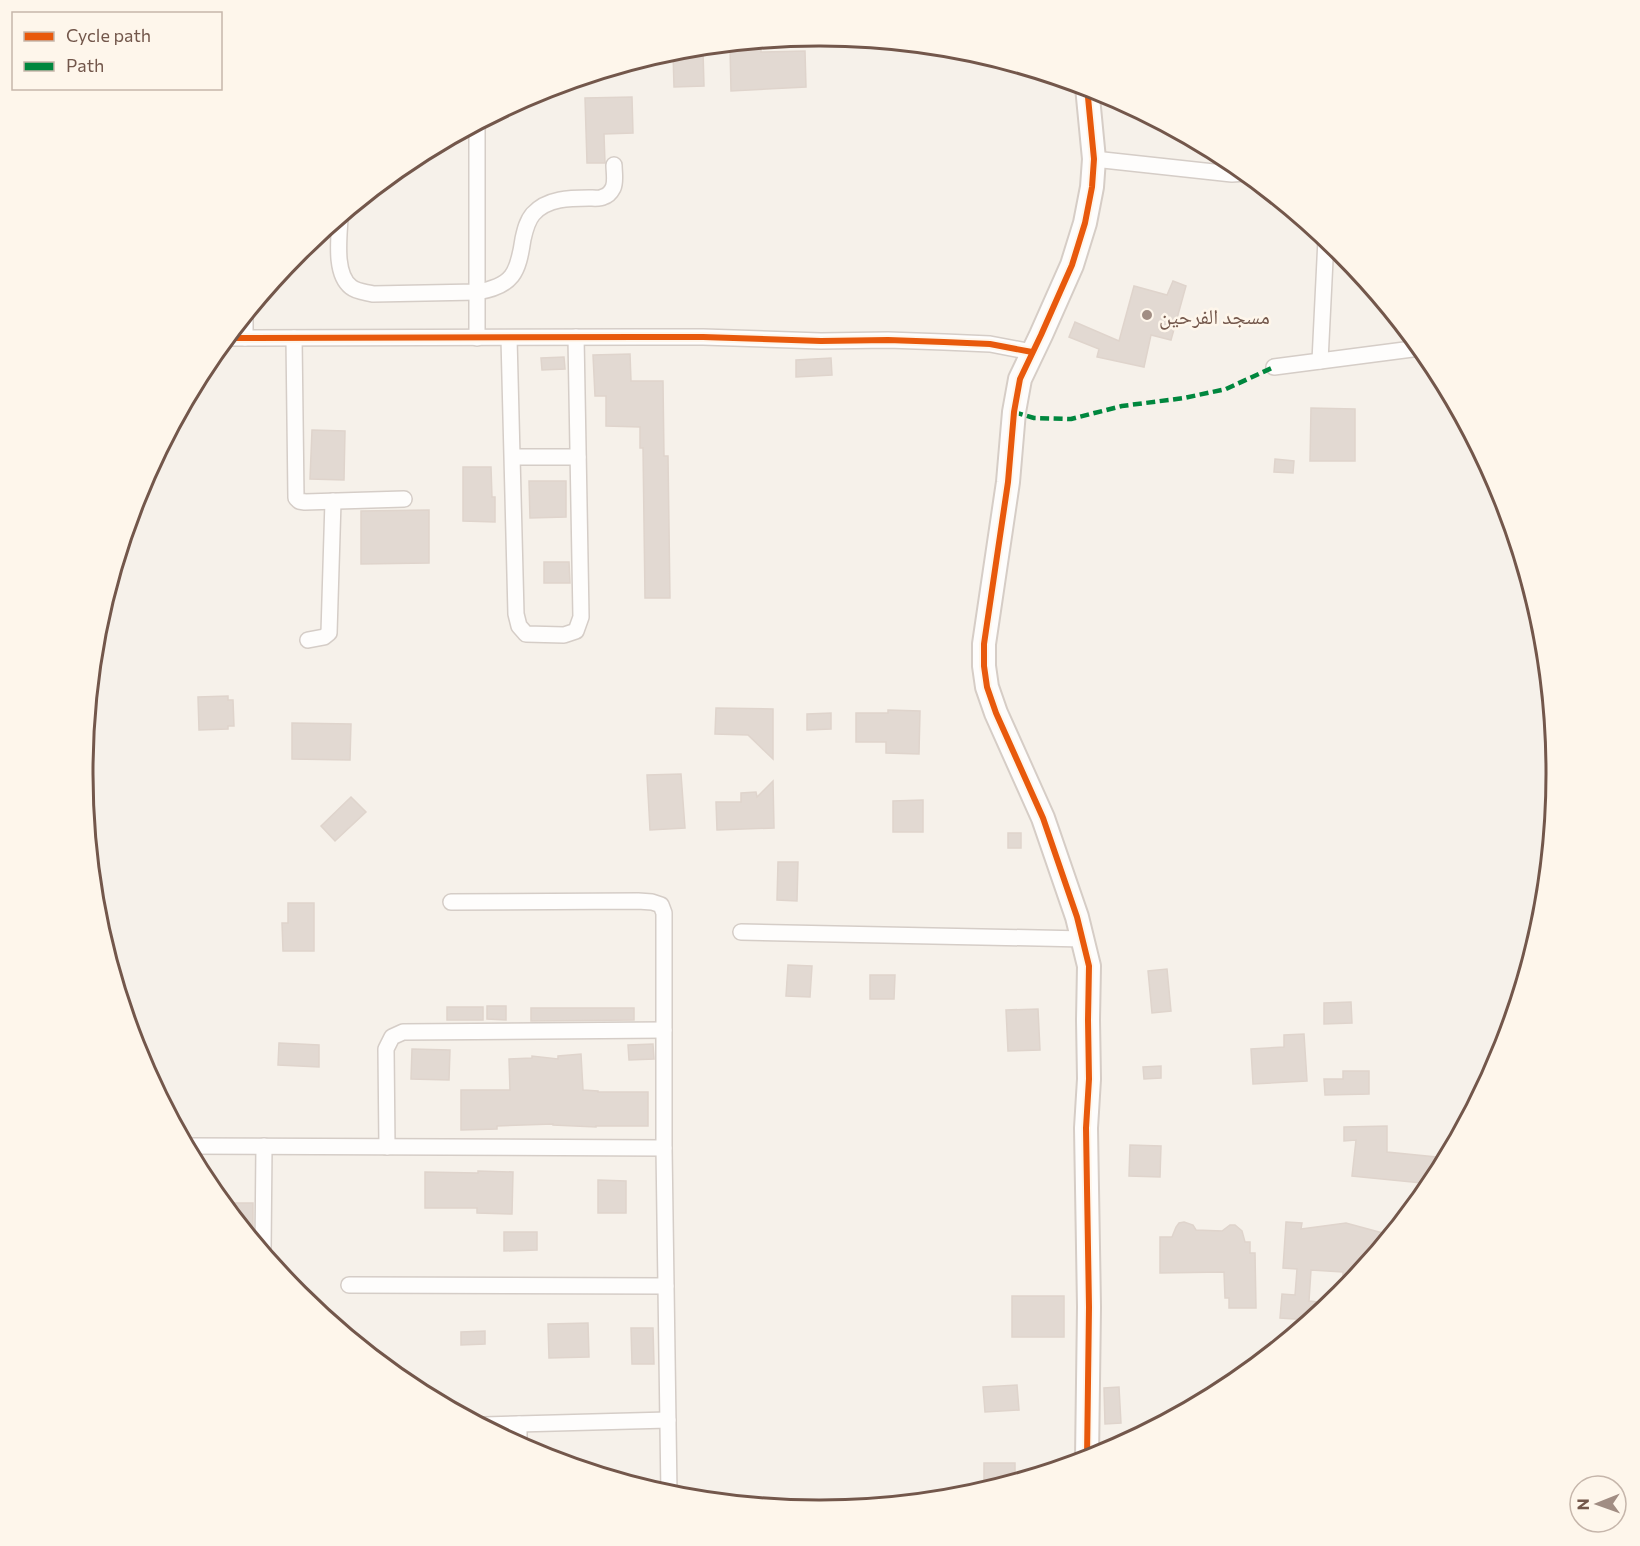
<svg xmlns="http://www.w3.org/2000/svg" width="1640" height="1546" font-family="Commissioner,'Noto Naskh Arabic',sans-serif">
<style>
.building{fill:#e2d9d2;stroke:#dfd4cc;stroke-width:1.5}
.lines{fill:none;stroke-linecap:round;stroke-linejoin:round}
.street-casing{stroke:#d5cdc7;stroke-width:18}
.secondary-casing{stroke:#d6cdc6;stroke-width:26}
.street{stroke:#fefdfc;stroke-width:15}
.secondary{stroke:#fefdfc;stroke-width:22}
.quiet{stroke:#00873e;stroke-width:4.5;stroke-dasharray:9 4.5;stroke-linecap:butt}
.cycleway-casing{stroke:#fef6eb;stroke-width:10}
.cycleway{stroke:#e8590c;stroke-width:6}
.poi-dot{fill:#a18d83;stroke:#fef6eb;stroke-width:2}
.labels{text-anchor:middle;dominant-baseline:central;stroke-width:5;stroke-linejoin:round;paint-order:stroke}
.poi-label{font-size:21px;fill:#73574b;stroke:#fef6eb;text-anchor:start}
.rim{fill:none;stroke:#73574b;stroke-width:3}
</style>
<rect width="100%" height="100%" fill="#f6f1ea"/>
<g class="building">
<path d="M761,46V52L805,51L806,87L731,91L730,47Z"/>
<path d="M703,51L704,86L674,87L673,52Z"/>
<path d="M632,97L633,133L604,134L605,163H587L585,98Z"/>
<path d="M1173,281L1186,286L1171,340L1151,335L1144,367L1097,357L1099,349L1069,337L1075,322L1119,341L1134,286L1167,295Z"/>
<path d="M630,354L631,381H663L664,456H668L670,598H645L643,448H640V427L606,426V396H595L593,355Z"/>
<path d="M564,357L565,369L542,370L541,358Z"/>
<path d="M831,358L832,375L796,377V360Z"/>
<path d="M1311,408L1355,409V461H1310Z"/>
<path d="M312,430L345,431L344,480L310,479Z"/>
<path d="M1275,459L1294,461L1293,473L1274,472Z"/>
<path d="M463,467H491L492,497H495V522L463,521Z"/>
<path d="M529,481H566V517L530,518Z"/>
<path d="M429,510V563L361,564V511Z"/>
<path d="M544,562H569L570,583H544Z"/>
<path d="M228,696V700H233L234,726H228V729L199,730L198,697Z"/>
<path d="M716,708L773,709V759L748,735L715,734Z"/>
<path d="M888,710L920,711L919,754L886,753V742H856V713H888Z"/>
<path d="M831,713V729L807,730V714Z"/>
<path d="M292,723L351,724L350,760L292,759Z"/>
<path d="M681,774L685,828L650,830L647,775Z"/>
<path d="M773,781L774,828L717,830L716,802H741V793L756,792L757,797Z"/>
<path d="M351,797L366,812L335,841L321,826Z"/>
<path d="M923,800V832H893V801Z"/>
<rect x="1008" y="833" width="13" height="15"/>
<path d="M778,862H798L797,901L777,900Z"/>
<path d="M288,903H314V951H283L282,923H288Z"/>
<path d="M788,965L812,966L810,997L786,996Z"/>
<path d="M1167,969L1171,1011L1152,1013L1148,971Z"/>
<path d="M870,975H895L894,999H870Z"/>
<path d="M1351,1002L1352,1023L1324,1024V1003Z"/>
<path d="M487,1006H506V1020L487,1019Z"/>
<rect x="447" y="1007" width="36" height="13"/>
<path d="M531,1008H634V1020L531,1021Z"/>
<path d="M1038,1009L1040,1050L1008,1051L1006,1010Z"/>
<path d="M1304,1034L1307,1081L1253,1084L1251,1049L1284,1047V1035Z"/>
<path d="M279,1043L319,1045V1067L278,1065Z"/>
<path d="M653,1044L654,1059L629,1060L628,1045Z"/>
<path d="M412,1049L450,1050L449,1080L411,1079Z"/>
<path d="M581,1054L583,1090L598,1091V1092H648V1126H596V1127L553,1125V1124L497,1126V1129L461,1130V1090H510L509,1059L532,1058V1056L558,1059V1056Z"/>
<path d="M1161,1066V1078L1144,1079L1143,1067Z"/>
<path d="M1343,1071H1369V1094L1325,1095L1324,1079H1343Z"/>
<path d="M1387,1126V1152L1446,1158L1432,1184L1352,1176L1356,1140L1344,1141V1127Z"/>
<path d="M1130,1145L1161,1146L1160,1177L1129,1176Z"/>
<path d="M478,1171L513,1172L512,1214L477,1213V1208H425V1172L478,1173Z"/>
<path d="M598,1180L626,1181V1213H598Z"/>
<path d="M224,1203H253V1238L233,1214Z"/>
<path d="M1184,1222L1193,1225L1196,1230L1222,1231L1230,1225H1235L1242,1231L1245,1242H1250V1253H1255L1256,1308H1229V1298H1225L1224,1272L1160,1273V1237H1172L1176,1227L1179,1223Z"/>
<path d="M1286,1222L1302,1223L1301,1229L1346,1223L1390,1235L1343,1292V1272L1311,1270L1309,1301L1330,1303L1310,1320L1280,1318L1282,1294L1295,1295L1297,1269L1283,1268Z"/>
<path d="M504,1232H537V1250L504,1251Z"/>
<rect x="1012" y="1296" width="52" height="41"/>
<path d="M588,1323L589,1357L549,1358L548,1324Z"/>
<path d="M631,1328H653L654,1364H632Z"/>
<path d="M485,1331V1344L461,1345V1332Z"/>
<path d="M1017,1385L1019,1410L985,1412L983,1387Z"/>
<path d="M1119,1387L1121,1423L1105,1424L1104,1388Z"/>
<path d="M984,1463H1015V1480L984,1490Z"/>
</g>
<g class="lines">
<defs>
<g id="street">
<path d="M1094,159L1232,174L1246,173"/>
<path d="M340,218C339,238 334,274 351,287C357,292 366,292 373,294L477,292C513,286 518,273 523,239C525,230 527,221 533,214C547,198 571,198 589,198C593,198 600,199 603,197C607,196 611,192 613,188C616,182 614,172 614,165"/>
<path d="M228,338L640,337H703L821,341L888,340L944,342L990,344L1032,352"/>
<path d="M245,338V318"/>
<path d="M294,338L296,498L299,501L305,502L404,499"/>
<path d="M477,338V125"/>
<path d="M509,338L516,614L519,626L526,634L564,635L576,631L581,617L576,337"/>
<path d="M1320,361L1326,239"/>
<path d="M1274,367L1420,348"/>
<path d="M513,457H578"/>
<path d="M308,640L324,637L329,633L333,501"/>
<path d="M451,902L638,901L652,902L661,905L664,913V1148L669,1494"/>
<path d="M741,932L1084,939"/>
<path d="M188,1146L664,1148"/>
<path d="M387,1147L386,1049L392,1037L403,1032L664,1030"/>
<path d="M263,1251L264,1146"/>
<path d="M349,1285L666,1286"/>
<path d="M519,1424V1444"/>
<path d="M484,1425L668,1420"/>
</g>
<path id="secondary" d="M1087,87L1094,159L1092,187L1085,223L1072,265L1041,335L1020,379L1014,412L1008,482L984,644V666L987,687L996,713L1043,818L1077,917L1089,966L1088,1020L1089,1079L1086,1128L1089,1307L1087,1458"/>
</defs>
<use href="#street" class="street-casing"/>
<use href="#secondary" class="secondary-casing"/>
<use href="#street" class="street"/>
<use href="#secondary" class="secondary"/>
<path class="quiet" d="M1014,412L1034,418L1071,419L1122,406L1184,398L1226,389L1274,367"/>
<defs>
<g id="cycleway">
<path d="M1087,87L1094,159L1092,187L1085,223L1072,265L1041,335L1020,379L1014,412L1008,482L984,644V666L987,687L996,713L1043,818L1077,917L1089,966L1088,1020L1089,1079L1086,1128L1089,1307L1087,1458"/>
<path d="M228,338L640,337H703L821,341L888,340L944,342L990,344L1032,352"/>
</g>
</defs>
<use href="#cycleway" class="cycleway-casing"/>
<use href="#cycleway" class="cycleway"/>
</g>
<circle class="poi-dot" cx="1147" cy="315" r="6"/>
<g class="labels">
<g class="poi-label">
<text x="1159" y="315">مسجد الفرحين</text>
</g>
</g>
<path d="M0 0H1640V1546H0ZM819 46H820A726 726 0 0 1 1546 772V774A726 726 0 0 1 820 1500H819A726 726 0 0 1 93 774V772A726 726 0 0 1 819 46Z" fill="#fef6eb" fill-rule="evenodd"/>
<path class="rim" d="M819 46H820A726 726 0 0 1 1546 772V774A726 726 0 0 1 820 1500H819A726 726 0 0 1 93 774V772A726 726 0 0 1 819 46Z"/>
<rect x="12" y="12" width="210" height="78" fill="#fef6eb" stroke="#c6b6ab" stroke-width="1.5"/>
<rect x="24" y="32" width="30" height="9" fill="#e8590c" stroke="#c6b6ab" stroke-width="1.5"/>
<text x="66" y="42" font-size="18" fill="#73574b">Cycle path</text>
<rect x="24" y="62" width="30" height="9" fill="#00873e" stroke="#c6b6ab" stroke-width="1.5"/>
<text x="66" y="72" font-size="18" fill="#73574b">Path</text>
<g transform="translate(1598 1504) rotate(269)"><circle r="28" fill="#fef6eb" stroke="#c6b6ab" stroke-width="1.5"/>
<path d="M0-4.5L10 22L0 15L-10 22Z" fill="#a18d83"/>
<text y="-9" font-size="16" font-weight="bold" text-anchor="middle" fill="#73574b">N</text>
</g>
</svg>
